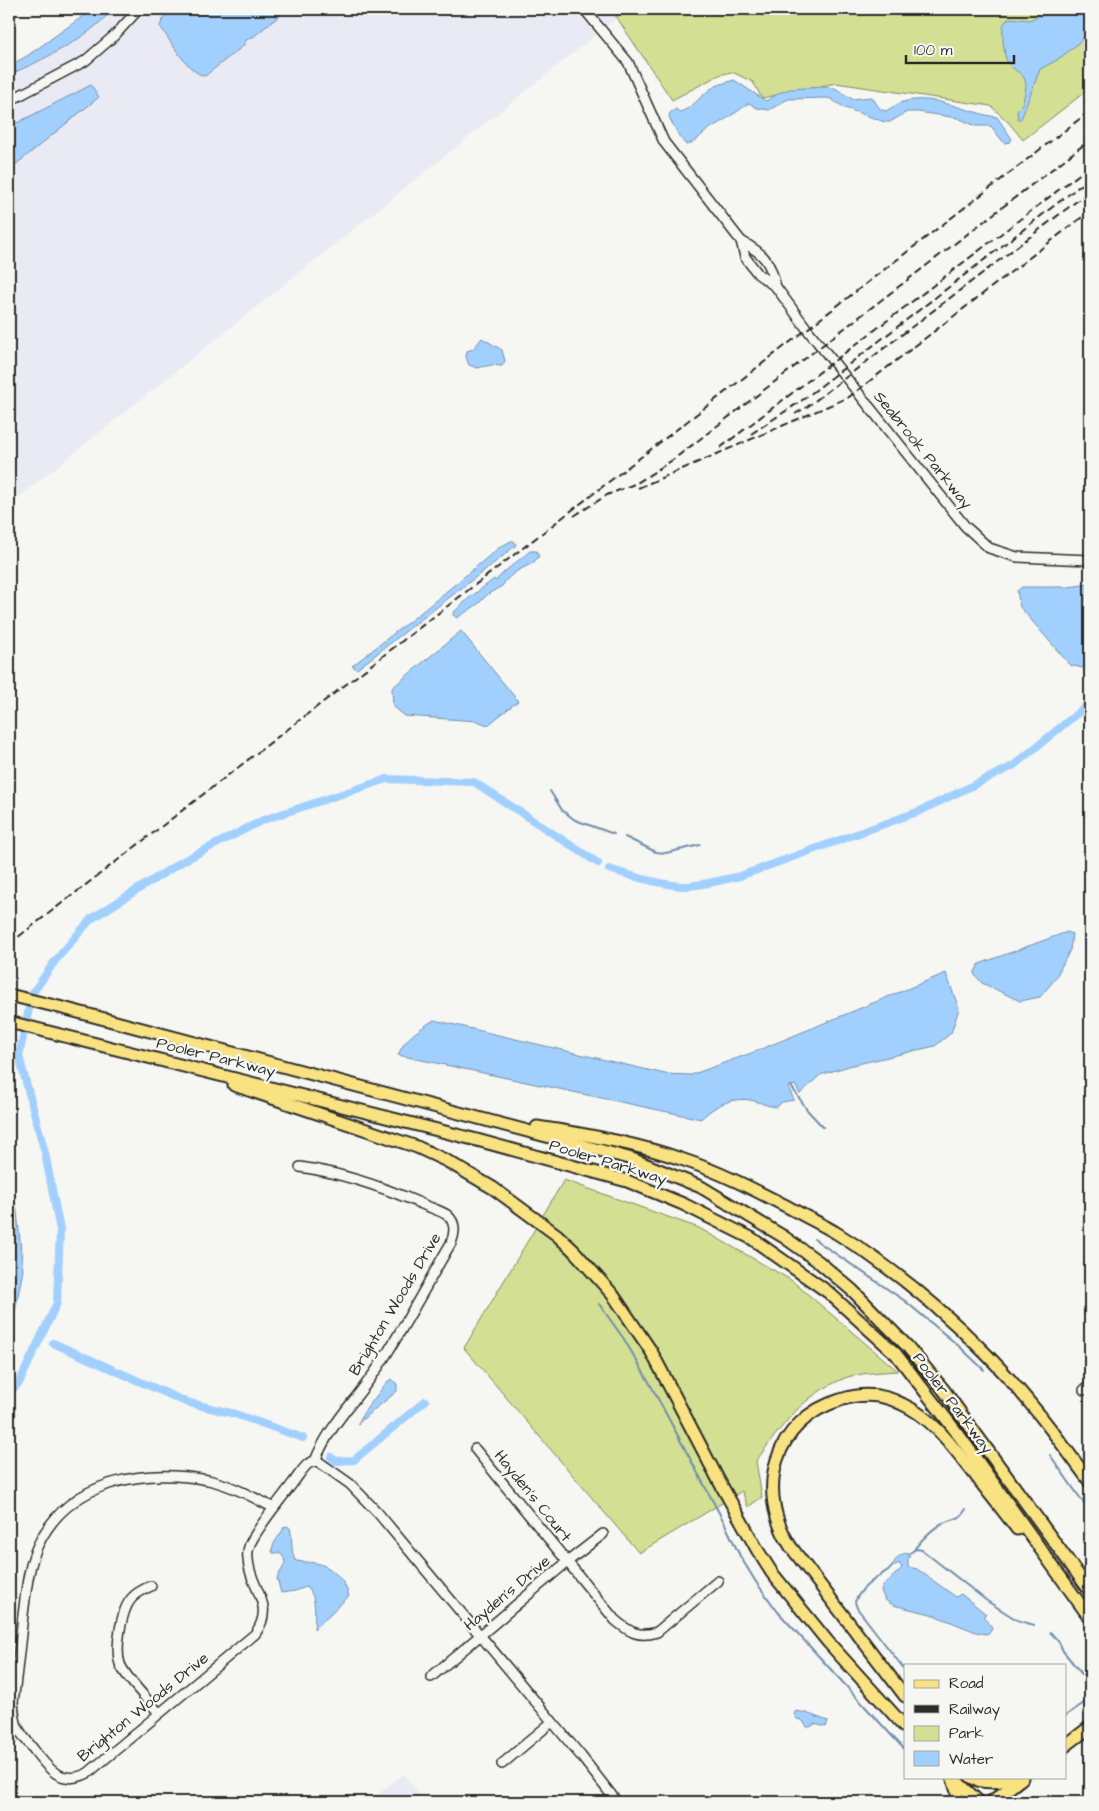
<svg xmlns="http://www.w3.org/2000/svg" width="1099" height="1811" font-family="'Architects Daughter',sans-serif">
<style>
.built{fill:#eaeaf4}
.green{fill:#d3df92;stroke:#7f855e}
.water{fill:#a2d0fe;stroke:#728eaa}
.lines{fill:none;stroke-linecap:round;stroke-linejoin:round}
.stream{stroke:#728eaa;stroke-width:2}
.canal{stroke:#a2d0fe;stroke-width:8}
.minor-casing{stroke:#2b2b2b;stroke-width:12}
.major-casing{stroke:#2b2b2b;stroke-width:15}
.minor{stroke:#f6f6f2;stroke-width:9}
.major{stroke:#f8e281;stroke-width:11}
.rail{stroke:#2b2b2b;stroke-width:2;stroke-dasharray:8 4;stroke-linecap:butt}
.labels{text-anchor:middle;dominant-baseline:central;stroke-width:4.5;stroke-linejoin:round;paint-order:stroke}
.street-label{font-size:16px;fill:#2b2b2b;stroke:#f6f6f2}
</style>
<rect width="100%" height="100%" fill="#f6f6f2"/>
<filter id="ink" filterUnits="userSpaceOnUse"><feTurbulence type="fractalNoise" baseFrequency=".02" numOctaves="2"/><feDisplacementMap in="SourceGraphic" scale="10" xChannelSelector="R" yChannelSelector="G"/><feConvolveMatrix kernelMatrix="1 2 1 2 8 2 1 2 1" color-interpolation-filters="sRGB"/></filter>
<g filter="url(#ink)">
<g class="built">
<path d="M93,9H611L617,18L9,505V78L13,77Z"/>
<path d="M404,1774L425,1802H367Z"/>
</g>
<g class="green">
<path d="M611,9H1090V88L1023,140L1009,123L991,106L836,83L762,98L753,82L732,72L719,75L672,100Z"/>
<path d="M564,1180L699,1228L791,1280L898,1371C884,1372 857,1373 845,1378C801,1396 783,1425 756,1461L762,1497L748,1507L742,1491L639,1553L464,1348Z"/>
</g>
<g class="water">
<path d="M93,9H112C92,37 40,61 9,75V62H16L27,56Z"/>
<path d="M171,9H288L253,37L246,40L243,46L205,76C189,74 169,39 160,26L163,19Z"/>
<path d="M1057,9H1090V31L1074,47L1057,60L1040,69L1023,114L1020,120H1018L1017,110C1023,105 1023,101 1025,93C1030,70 1013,75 1006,59C1004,54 1001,28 1004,24C1005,22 1007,20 1009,18L1029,20Z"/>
<path d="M734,80L766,101L779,93L790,89L824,87L835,88L852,99L872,97L880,109L886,111C891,108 897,104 903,102C934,93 967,113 997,117L1012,139L1010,142L1004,143L991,126H976L958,118L918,112H907L890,122H885L845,108L831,99L826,98L788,99L769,110L757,108L749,103C736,113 723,121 709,129C701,135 696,142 686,145L679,136L669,117L670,113L676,109L679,112C690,110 699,98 708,91C715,85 725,83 734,80Z"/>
<path d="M91,85L99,97L9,170V127Z"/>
<path d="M482,338L502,350L505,361L502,366L491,365L477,368L469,365L466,357L467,351L473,349Z"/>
<path d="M511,541H514L516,545L503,556L357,669L352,666L424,610L500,547Z"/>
<path d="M530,551H537V553L539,556L533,563L517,571L507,579L502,586L488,594L478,604L457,618L453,615V613L468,599L494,579L496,581C503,571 520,560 530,551Z"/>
<path d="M1090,584V665L1083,668L1070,665L1020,607L1017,591L1022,587H1068Z"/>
<path d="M461,631L518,701L488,725L477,721L405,716L393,706L392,688Z"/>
<path d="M1067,932L1072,934L1070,950L1055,979L1040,997L1020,1001L982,983L974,974L979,964Z"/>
<path d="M946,973L959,1009L951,1033L935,1046L849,1066L820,1075L800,1094L795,1085L788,1087L794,1100L782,1102L777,1107C765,1106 761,1102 750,1100C731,1097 714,1106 701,1119L398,1055C405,1038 418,1030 434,1020L665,1074L691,1075L754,1052Z"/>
<path d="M9,1181L17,1211L23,1270L15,1311L9,1325Z"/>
<path d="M391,1379L397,1384V1391C384,1403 369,1412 357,1425L364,1412L387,1382Z"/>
<path d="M287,1526L290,1528C293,1539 290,1552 296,1561C304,1562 313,1562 320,1564C335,1569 345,1582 349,1596L314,1629C315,1617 317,1593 306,1587L295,1591L281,1593L277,1578L285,1564L284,1558L280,1553H273L272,1550C273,1541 281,1536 284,1527Z"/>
<path d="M907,1553L910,1556L908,1559V1567L917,1569L956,1597L961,1594L986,1614L983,1616L992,1627L990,1632L986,1634L976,1632L931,1614L893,1605L885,1600L881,1591L883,1586L902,1568L899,1563L891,1568C894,1561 899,1554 907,1553Z"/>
<path d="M796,1711L806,1713L828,1721L826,1727L815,1724L810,1727H807L802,1720L797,1719L794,1714Z"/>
</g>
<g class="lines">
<g class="stream">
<path d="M550,791L562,810L575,820L614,834"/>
<path d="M625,837L656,852L666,853L700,845"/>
<path d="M791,1086L808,1111L823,1127"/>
<path d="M814,1239L905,1301L960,1347L984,1370"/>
<path d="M599,1304L624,1339L649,1382L724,1522L740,1556L756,1582L778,1612L905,1750"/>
<path d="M1050,1455L1090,1512"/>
<path d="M914,1550C920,1541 933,1528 943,1523C954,1518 958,1522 966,1509"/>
<path d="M908,1554L916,1549L922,1550L987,1601L1017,1620L1034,1625"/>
<path d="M891,1568C877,1578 861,1586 855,1602L857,1608L905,1670"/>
<path d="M1050,1632L1059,1642L1063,1651L1090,1684"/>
<path d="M1065,1716L1084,1703L1090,1696"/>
</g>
<g class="canal">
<path d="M609,869C628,875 666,886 686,886C704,885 722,880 740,876L920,811L1013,766L1090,703"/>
<path d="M53,1343L186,1402L235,1414L303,1438"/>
<path d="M9,1393L19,1383L57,1303L60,1230L45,1153L19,1056L32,994L55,961L91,919L183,861L263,820L387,779L474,782L598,863"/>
<path d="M331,1457L336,1461L354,1460L425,1401"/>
</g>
<defs>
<g id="minor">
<path d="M584,9L628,62L664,142L741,241L745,257L758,274L776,287L807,329L965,526L989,548L1017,557L1090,560"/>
<path d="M9,101L85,61L114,36L139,9"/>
<path d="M741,241C764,254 770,260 776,287"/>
<path d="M300,1167C342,1173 383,1187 422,1204C430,1208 440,1210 447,1215C456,1222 455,1233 451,1243C427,1284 405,1326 379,1366C358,1398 329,1425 315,1461"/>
<path d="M1084,1390L1090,1385"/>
<path d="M475,1449L615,1620C629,1632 639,1638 657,1632L718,1581"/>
<path d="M274,1508C253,1497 231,1485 208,1480C143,1468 69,1480 38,1545C28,1567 26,1592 23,1615C20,1644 17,1673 13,1702C14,1711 14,1720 18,1728C22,1736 29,1743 34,1750C49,1770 62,1786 88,1773L255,1634C277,1604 249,1588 248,1559C247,1553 248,1549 250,1544C259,1525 279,1502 292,1484C297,1478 302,1469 308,1464C312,1461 315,1461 319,1462L350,1484L378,1513L581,1756L617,1802"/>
<path d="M151,1586C144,1589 136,1593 131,1599C121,1611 115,1649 120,1664C125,1677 149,1701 159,1713"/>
<path d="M431,1677L567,1562L603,1534"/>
<path d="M502,1764L552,1722"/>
</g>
<g id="major">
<path d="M9,995L63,1008L584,1146L632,1159L701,1187L784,1237L819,1262L853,1291L907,1346L943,1389L1090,1591"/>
<path d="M9,1022L477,1140L627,1181L683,1204L751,1238L828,1292L896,1354L958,1434L1090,1618"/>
<path d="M234,1085L417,1147L447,1161L493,1188L557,1235L574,1251L613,1295L651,1351L719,1481L758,1551L772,1573L828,1642L905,1727"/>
<path d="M537,1127C585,1134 635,1143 681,1159C718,1171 753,1189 788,1207C804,1216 822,1224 838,1234C891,1267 941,1308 985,1353C1024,1392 1058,1438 1090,1482"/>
<path d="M905,1696L791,1547C754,1491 774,1420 840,1400C861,1393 883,1394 902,1404C933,1418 952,1446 973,1472C987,1491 1002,1509 1017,1529"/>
<path d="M1065,1746L1090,1727"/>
<path d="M952,1777L979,1802"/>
<path d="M971,1777C986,1786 1006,1780 1022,1778"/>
<path d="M953,1779L957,1792V1802"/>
<path d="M991,1802L1021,1779"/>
</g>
</defs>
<use href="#minor" class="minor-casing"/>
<use href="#major" class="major-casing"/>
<use href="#minor" class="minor"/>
<use href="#major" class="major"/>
<g class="rail">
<path d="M795,414L807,407L1090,191"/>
<path d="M751,434L804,399L1090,178"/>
<path d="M720,448L1090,166"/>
<path d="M638,488L849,397L1090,211"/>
<path d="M574,516L607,495L637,483L674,459L1090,140"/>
<path d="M9,944L1090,111"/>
</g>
</g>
</g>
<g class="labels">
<g class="street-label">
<text transform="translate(923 450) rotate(51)">Seabrook Parkway</text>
<text transform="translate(216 1057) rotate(14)">Pooler Parkway</text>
<text transform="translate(608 1162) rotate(17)">Pooler Parkway</text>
<text transform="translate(395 1304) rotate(-59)">Brighton Woods Drive</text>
<text transform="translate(953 1403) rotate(53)">Pooler Parkway</text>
<text transform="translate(533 1496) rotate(51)">Hayden's Court</text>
<text transform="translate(507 1593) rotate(-40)">Hayden's Drive</text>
<text transform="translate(143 1707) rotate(-39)">Brighton Woods Drive</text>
</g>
</g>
<rect width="1099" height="1811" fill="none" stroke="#f6f6f2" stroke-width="30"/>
<rect x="15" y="15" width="1069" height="1781" fill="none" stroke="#2b2b2b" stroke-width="2" filter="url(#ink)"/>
<rect x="904" y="1664" width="162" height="115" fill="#f6f6f2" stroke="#a5a5a2"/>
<rect x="914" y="1680" width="25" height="8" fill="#f8e281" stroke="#a5a5a2"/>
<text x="949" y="1688" font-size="15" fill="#2b2b2b">Road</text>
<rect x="914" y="1705" width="25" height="8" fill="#2b2b2b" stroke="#a5a5a2"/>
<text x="949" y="1714" font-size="15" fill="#2b2b2b">Railway</text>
<rect x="914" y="1726" width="25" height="15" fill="#d3df92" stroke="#a5a5a2"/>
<text x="949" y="1738" font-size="15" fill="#2b2b2b">Park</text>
<rect x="914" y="1751" width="25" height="15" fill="#a2d0fe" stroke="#a5a5a2"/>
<text x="949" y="1764" font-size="15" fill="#2b2b2b">Water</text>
<path d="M906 55v8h108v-8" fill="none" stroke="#2b2b2b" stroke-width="2.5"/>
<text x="914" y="55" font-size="15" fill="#2b2b2b" stroke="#f6f6f2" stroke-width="4" paint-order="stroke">100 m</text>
</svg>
